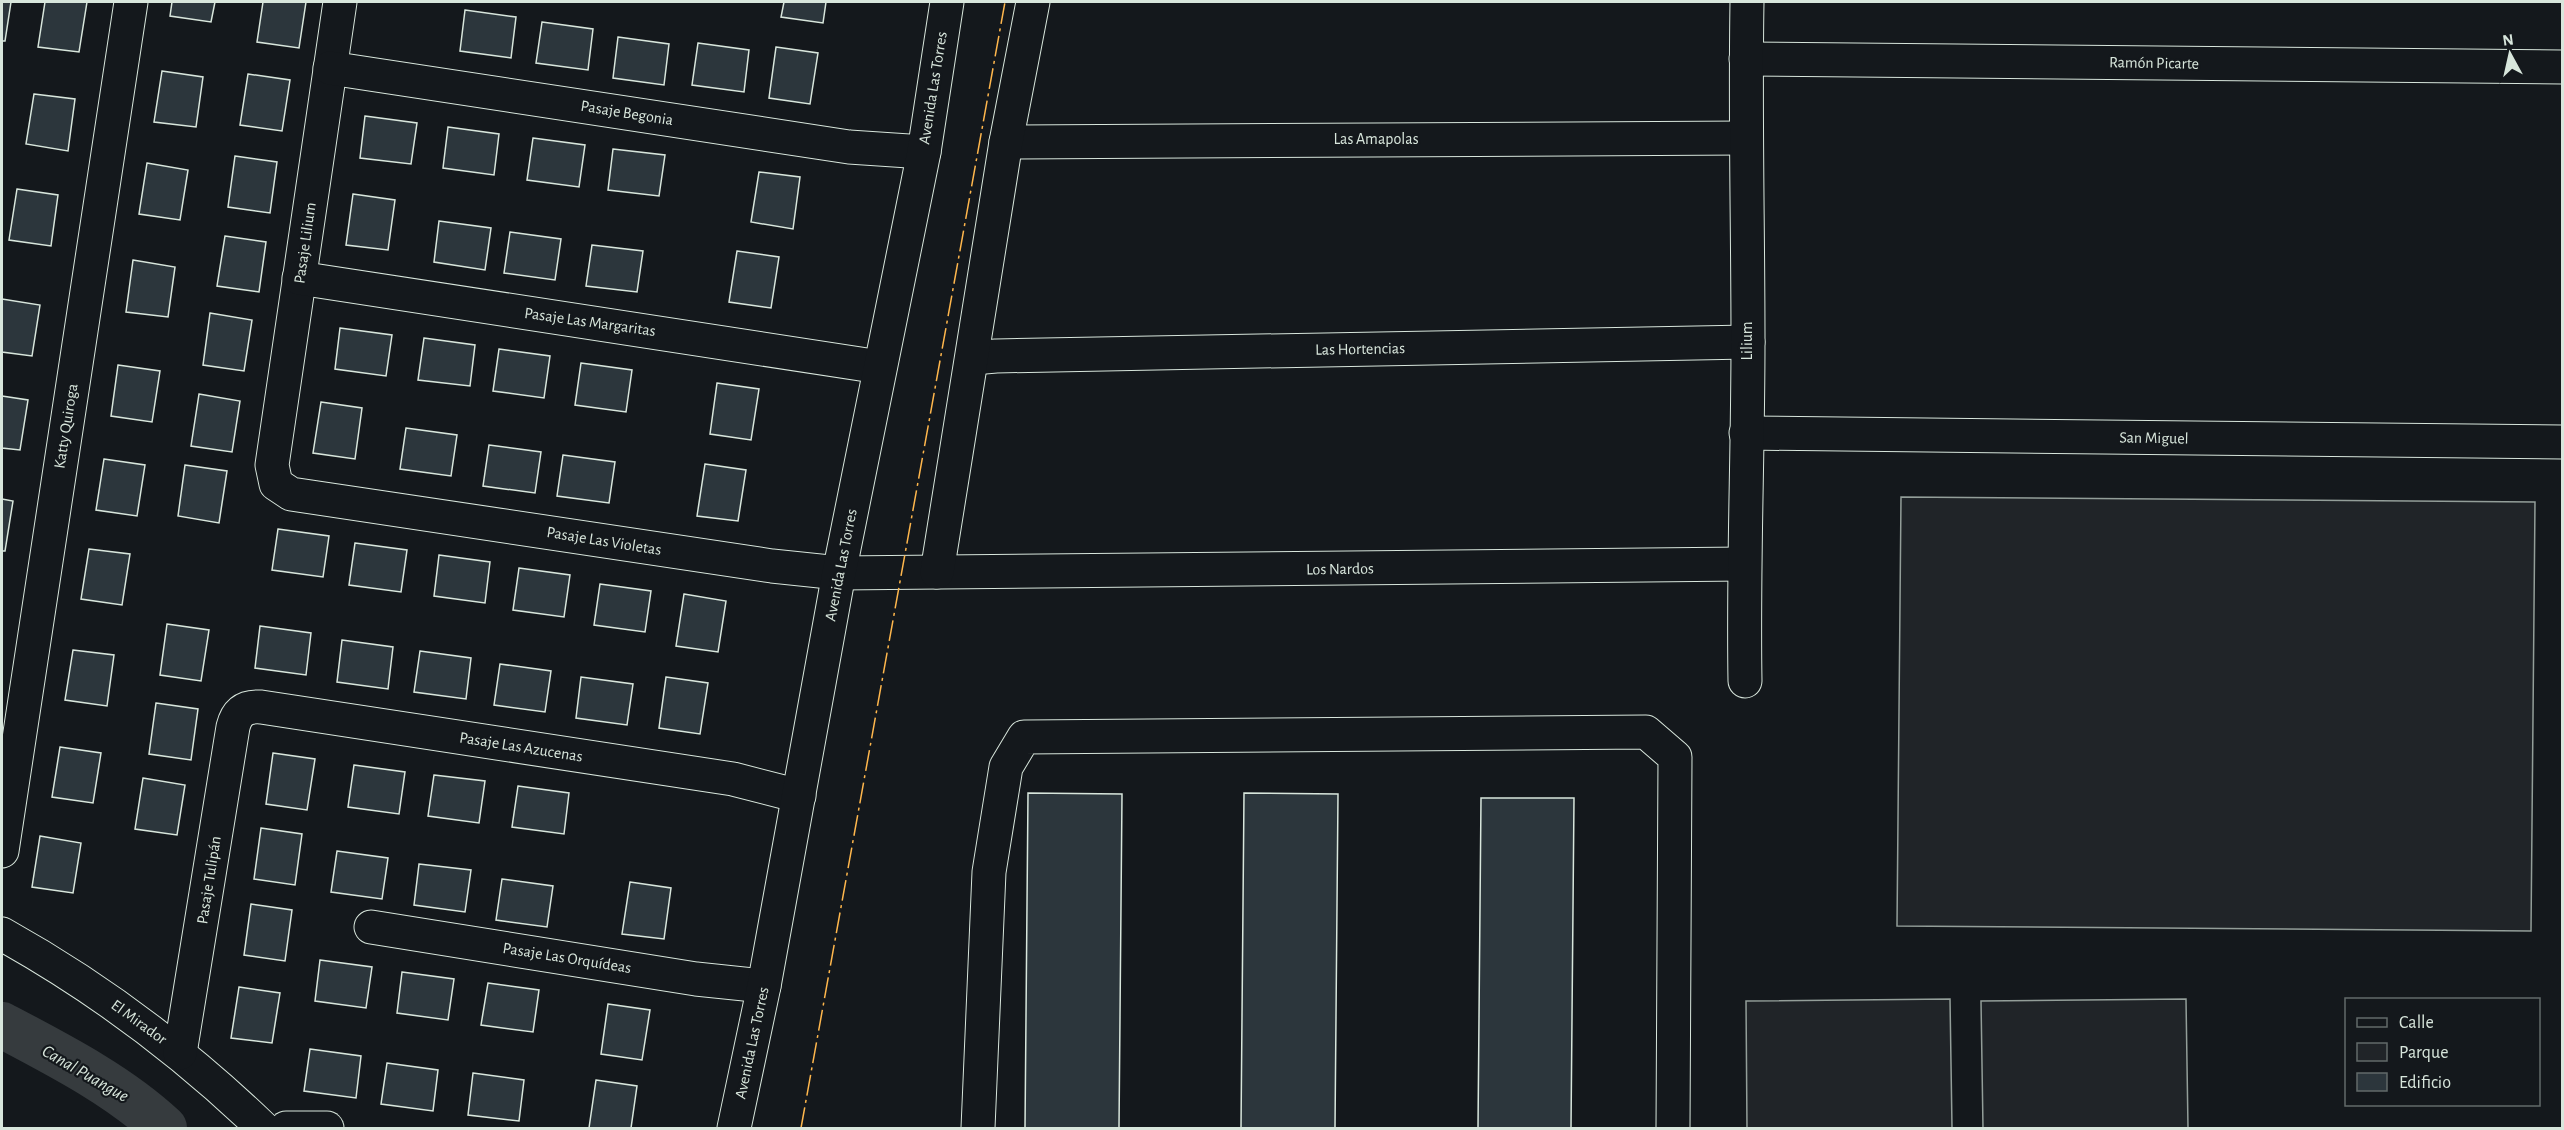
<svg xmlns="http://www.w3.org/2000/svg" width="2564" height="1130" font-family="'Alegreya Sans',sans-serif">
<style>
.green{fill:#202428;stroke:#939e99;stroke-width:1.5}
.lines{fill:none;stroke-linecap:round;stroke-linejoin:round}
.canal{stroke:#363b3e;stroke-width:46}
.building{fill:#2c363c;stroke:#d8e6dc;stroke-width:1.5}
.minor-casing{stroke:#d8e6dc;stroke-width:35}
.minor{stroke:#14181c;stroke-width:33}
.power{stroke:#ffb74d;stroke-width:1.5;stroke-dasharray:21 4.5 3 4.5;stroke-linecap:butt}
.labels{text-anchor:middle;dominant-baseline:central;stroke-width:4.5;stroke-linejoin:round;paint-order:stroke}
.street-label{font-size:16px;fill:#d8e6dc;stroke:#14181c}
.water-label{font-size:18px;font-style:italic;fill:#d8e6dc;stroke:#14181c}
</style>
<rect width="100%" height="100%" fill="#14181c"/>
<g class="green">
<path d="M1901,497L2535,502L2531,931L1897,926Z"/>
<path d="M1950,999L1952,1128H1747L1746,1001Z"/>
<path d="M2186,999L2188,1128H1983L1981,1001Z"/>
</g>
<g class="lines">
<path class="canal" d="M2,1025C57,1054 118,1085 164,1128"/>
</g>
<g class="building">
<path d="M2,2H11L5,41H2Z"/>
<path d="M45,2H87L79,52L38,47Z"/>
<path d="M172,2H215L211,22L170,16Z"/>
<path d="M263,2H306L299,48L257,42Z"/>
<path d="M784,2H826L823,23L781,17Z"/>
<path d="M465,10L516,17L511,58L460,51Z"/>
<path d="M542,22L593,29L588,70L536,63Z"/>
<path d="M618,37L669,44L664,85L613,78Z"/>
<path d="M698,43L749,50L744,92L692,85Z"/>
<path d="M776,47L818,53L810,104L769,98Z"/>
<path d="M162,71L203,77L196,127L154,122Z"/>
<path d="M248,74L290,80L282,131L240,125Z"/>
<path d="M34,94L75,99L68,151L26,144Z"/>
<path d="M365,116L417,123L411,164L360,158Z"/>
<path d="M448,127L499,134L494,175L443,168Z"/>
<path d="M533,138L585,145L579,187L527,180Z"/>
<path d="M613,149L665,155L659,196L608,190Z"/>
<path d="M235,156L277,162L270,213L228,207Z"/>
<path d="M147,163L188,170L180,220L139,214Z"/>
<path d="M759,172L800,177L793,229L751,222Z"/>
<path d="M17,189L58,195L51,246L9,240Z"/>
<path d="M353,194L395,200L388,250L346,245Z"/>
<path d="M439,221L491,228L485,270L434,262Z"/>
<path d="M510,232L561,239L555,280L504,273Z"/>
<path d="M225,236L266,242L259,292L217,286Z"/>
<path d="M592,245L643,251L637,292L586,286Z"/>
<path d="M737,251L779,257L771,308L729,302Z"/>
<path d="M133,260L175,267L168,317L126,312Z"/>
<path d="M2,299L40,305L32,356L2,352Z"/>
<path d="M210,313L252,320L244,371L203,365Z"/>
<path d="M340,328L392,335L386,376L335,369Z"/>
<path d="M424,338L475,345L470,386L418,380Z"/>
<path d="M499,349L550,356L544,398L493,391Z"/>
<path d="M581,363L632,370L626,412L575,405Z"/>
<path d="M118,365L160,371L152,422L111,416Z"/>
<path d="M717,383L759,389L751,440L710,434Z"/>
<path d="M199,394L240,401L232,452L191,446Z"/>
<path d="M2,396L28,400L20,450L2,448Z"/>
<path d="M321,402L362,408L355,459L313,453Z"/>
<path d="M406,428L457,435L451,476L400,469Z"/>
<path d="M489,445L541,452L535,493L483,486Z"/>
<path d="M563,455L615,462L609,503L557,496Z"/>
<path d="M104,459L145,465L137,516L96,510Z"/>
<path d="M705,464L746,470L738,521L697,516Z"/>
<path d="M185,465L227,471L219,523L178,516Z"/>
<path d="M2,499L13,501L5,551H2Z"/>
<path d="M278,529L329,536L323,577L272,570Z"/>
<path d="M355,543L407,550L401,592L349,585Z"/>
<path d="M89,549L130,554L122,605L81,599Z"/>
<path d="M439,555L490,562L485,603L434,596Z"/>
<path d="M519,568L570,575L564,617L513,610Z"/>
<path d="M600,584L651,591L645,632L594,625Z"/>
<path d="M684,594L726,601L718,652L676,646Z"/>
<path d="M167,624L209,630L201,681L160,675Z"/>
<path d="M260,626L311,633L306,675L255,668Z"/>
<path d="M342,640L393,647L388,689L337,682Z"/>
<path d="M73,650L114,655L107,706L65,700Z"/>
<path d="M420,651L471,658L466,699L414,692Z"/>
<path d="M500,664L551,671L545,712L494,705Z"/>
<path d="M581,677L633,684L627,725L576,718Z"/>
<path d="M666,677L708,683L700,734L659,728Z"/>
<path d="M156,703L198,709L191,760L149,754Z"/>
<path d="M60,747L101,753L93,803L52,797Z"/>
<path d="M273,753L315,759L307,810L266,804Z"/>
<path d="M354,765L405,772L399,814L348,807Z"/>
<path d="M434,775L485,781L479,823L428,816Z"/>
<path d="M143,778L185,785L177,835L135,829Z"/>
<path d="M518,786L569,793L564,834L512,827Z"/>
<path d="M1028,793L1122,794L1119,1128H1025Z"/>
<path d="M1244,793L1338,794L1335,1128H1241Z"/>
<path d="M1481,798H1574L1571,1128H1478Z"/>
<path d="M261,828L302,834L295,885L254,879Z"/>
<path d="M40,836L81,843L73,893L32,887Z"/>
<path d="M337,851L388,858L382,899L331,892Z"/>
<path d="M419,864L471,870L465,912L414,905Z"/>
<path d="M502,879L553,886L547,927L496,920Z"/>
<path d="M630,882L671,888L664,939L622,934Z"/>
<path d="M251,904L292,910L285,961L244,955Z"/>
<path d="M320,960L372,967L366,1008L315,1001Z"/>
<path d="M402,972L454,979L448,1020L397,1013Z"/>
<path d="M488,983L539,990L533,1032L481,1025Z"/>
<path d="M239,987L280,993L272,1043L231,1038Z"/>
<path d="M608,1004L650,1010L642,1060L601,1054Z"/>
<path d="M310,1049L361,1056L356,1098L304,1091Z"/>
<path d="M387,1063L438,1070L433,1111L381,1104Z"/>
<path d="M473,1073L524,1080L519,1121L468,1115Z"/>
<path d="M596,1080L637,1086L631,1128H589Z"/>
</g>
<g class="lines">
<defs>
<g id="minor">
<path d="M340,2L272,465L276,484L291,494L772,566L839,573L1743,564"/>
<path d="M1746,59L2562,67"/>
<path d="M330,68L849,147L924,152"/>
<path d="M1006,142L1745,138"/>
<path d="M299,278L880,367"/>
<path d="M973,358L996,356L1748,342"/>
<path d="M1746,433L2562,442"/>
<path d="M937,572L1006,142L1033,2"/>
<path d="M1745,681C1743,568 1748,455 1748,341C1748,228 1745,115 1747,2"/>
<path d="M2,851L131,2"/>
<path d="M371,927L696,979L764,986"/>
<path d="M2,934C99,988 183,1051 263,1128"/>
<path d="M180,1053L233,727C237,711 246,706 261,707L733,779L799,796"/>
<path d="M286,1128H327"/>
<path d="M734,1128L764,986L839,573L924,152L947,2"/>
<path d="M978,1128L989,872L1006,767L1024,737L1646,732L1675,757L1673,1128"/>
</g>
</defs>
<use href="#minor" class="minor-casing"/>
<use href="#minor" class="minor"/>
<path class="power" d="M801,1128L1005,2"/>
</g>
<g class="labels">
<g class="street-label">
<text transform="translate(2154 63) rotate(1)">Ramón Picarte</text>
<text transform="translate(933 88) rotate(-81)">Avenida Las Torres</text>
<text transform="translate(627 113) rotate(9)">Pasaje Begonia</text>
<text x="1376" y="139">Las Amapolas</text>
<text transform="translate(305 243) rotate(-82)">Pasaje Lilium</text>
<text transform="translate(590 322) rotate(8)">Pasaje Las Margaritas</text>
<text transform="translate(1747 341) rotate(-90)">Lilium</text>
<text transform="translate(1360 349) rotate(-1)">Las Hortencias</text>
<text transform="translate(66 426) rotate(-81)">Katty Quiroga</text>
<text transform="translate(2154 438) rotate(1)">San Miguel</text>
<text transform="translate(604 541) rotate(9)">Pasaje Las Violetas</text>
<text transform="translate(841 565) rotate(-79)">Avenida Las Torres</text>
<text transform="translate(1340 569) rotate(-1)">Los Nardos</text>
<text transform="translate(521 747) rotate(9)">Pasaje Las Azucenas</text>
<text transform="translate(209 880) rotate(-81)">Pasaje Tulipán</text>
<text transform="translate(567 958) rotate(9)">Pasaje Las Orquídeas</text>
<text transform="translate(139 1022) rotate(36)">El Mirador</text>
<text transform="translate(752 1043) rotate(-78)">Avenida Las Torres</text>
</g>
<g class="water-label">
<text transform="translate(85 1074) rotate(30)">Canal Puangue</text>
</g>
</g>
<rect width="2564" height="1130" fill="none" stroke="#d8e6dc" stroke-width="6"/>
<rect x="2345" y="998" width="195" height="108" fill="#14181c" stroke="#626a69" stroke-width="1.5"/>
<rect x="2357" y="1018" width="30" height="9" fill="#14181c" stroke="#626a69" stroke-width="1.5"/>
<text x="2399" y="1028" font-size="18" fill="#d8e6dc">Calle</text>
<rect x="2357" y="1043" width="30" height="18" fill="#202428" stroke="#626a69" stroke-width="1.5"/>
<text x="2399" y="1058" font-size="18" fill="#d8e6dc">Parque</text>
<rect x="2357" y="1073" width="30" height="18" fill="#2c363c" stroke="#626a69" stroke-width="1.5"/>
<text x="2399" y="1088" font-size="18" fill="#d8e6dc">Edificio</text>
<g transform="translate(2510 54) rotate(352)" stroke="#14181c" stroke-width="4.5" paint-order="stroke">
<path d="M0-4.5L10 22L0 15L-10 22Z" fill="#d8e6dc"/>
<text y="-9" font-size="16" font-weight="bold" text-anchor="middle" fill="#d8e6dc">N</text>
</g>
</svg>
